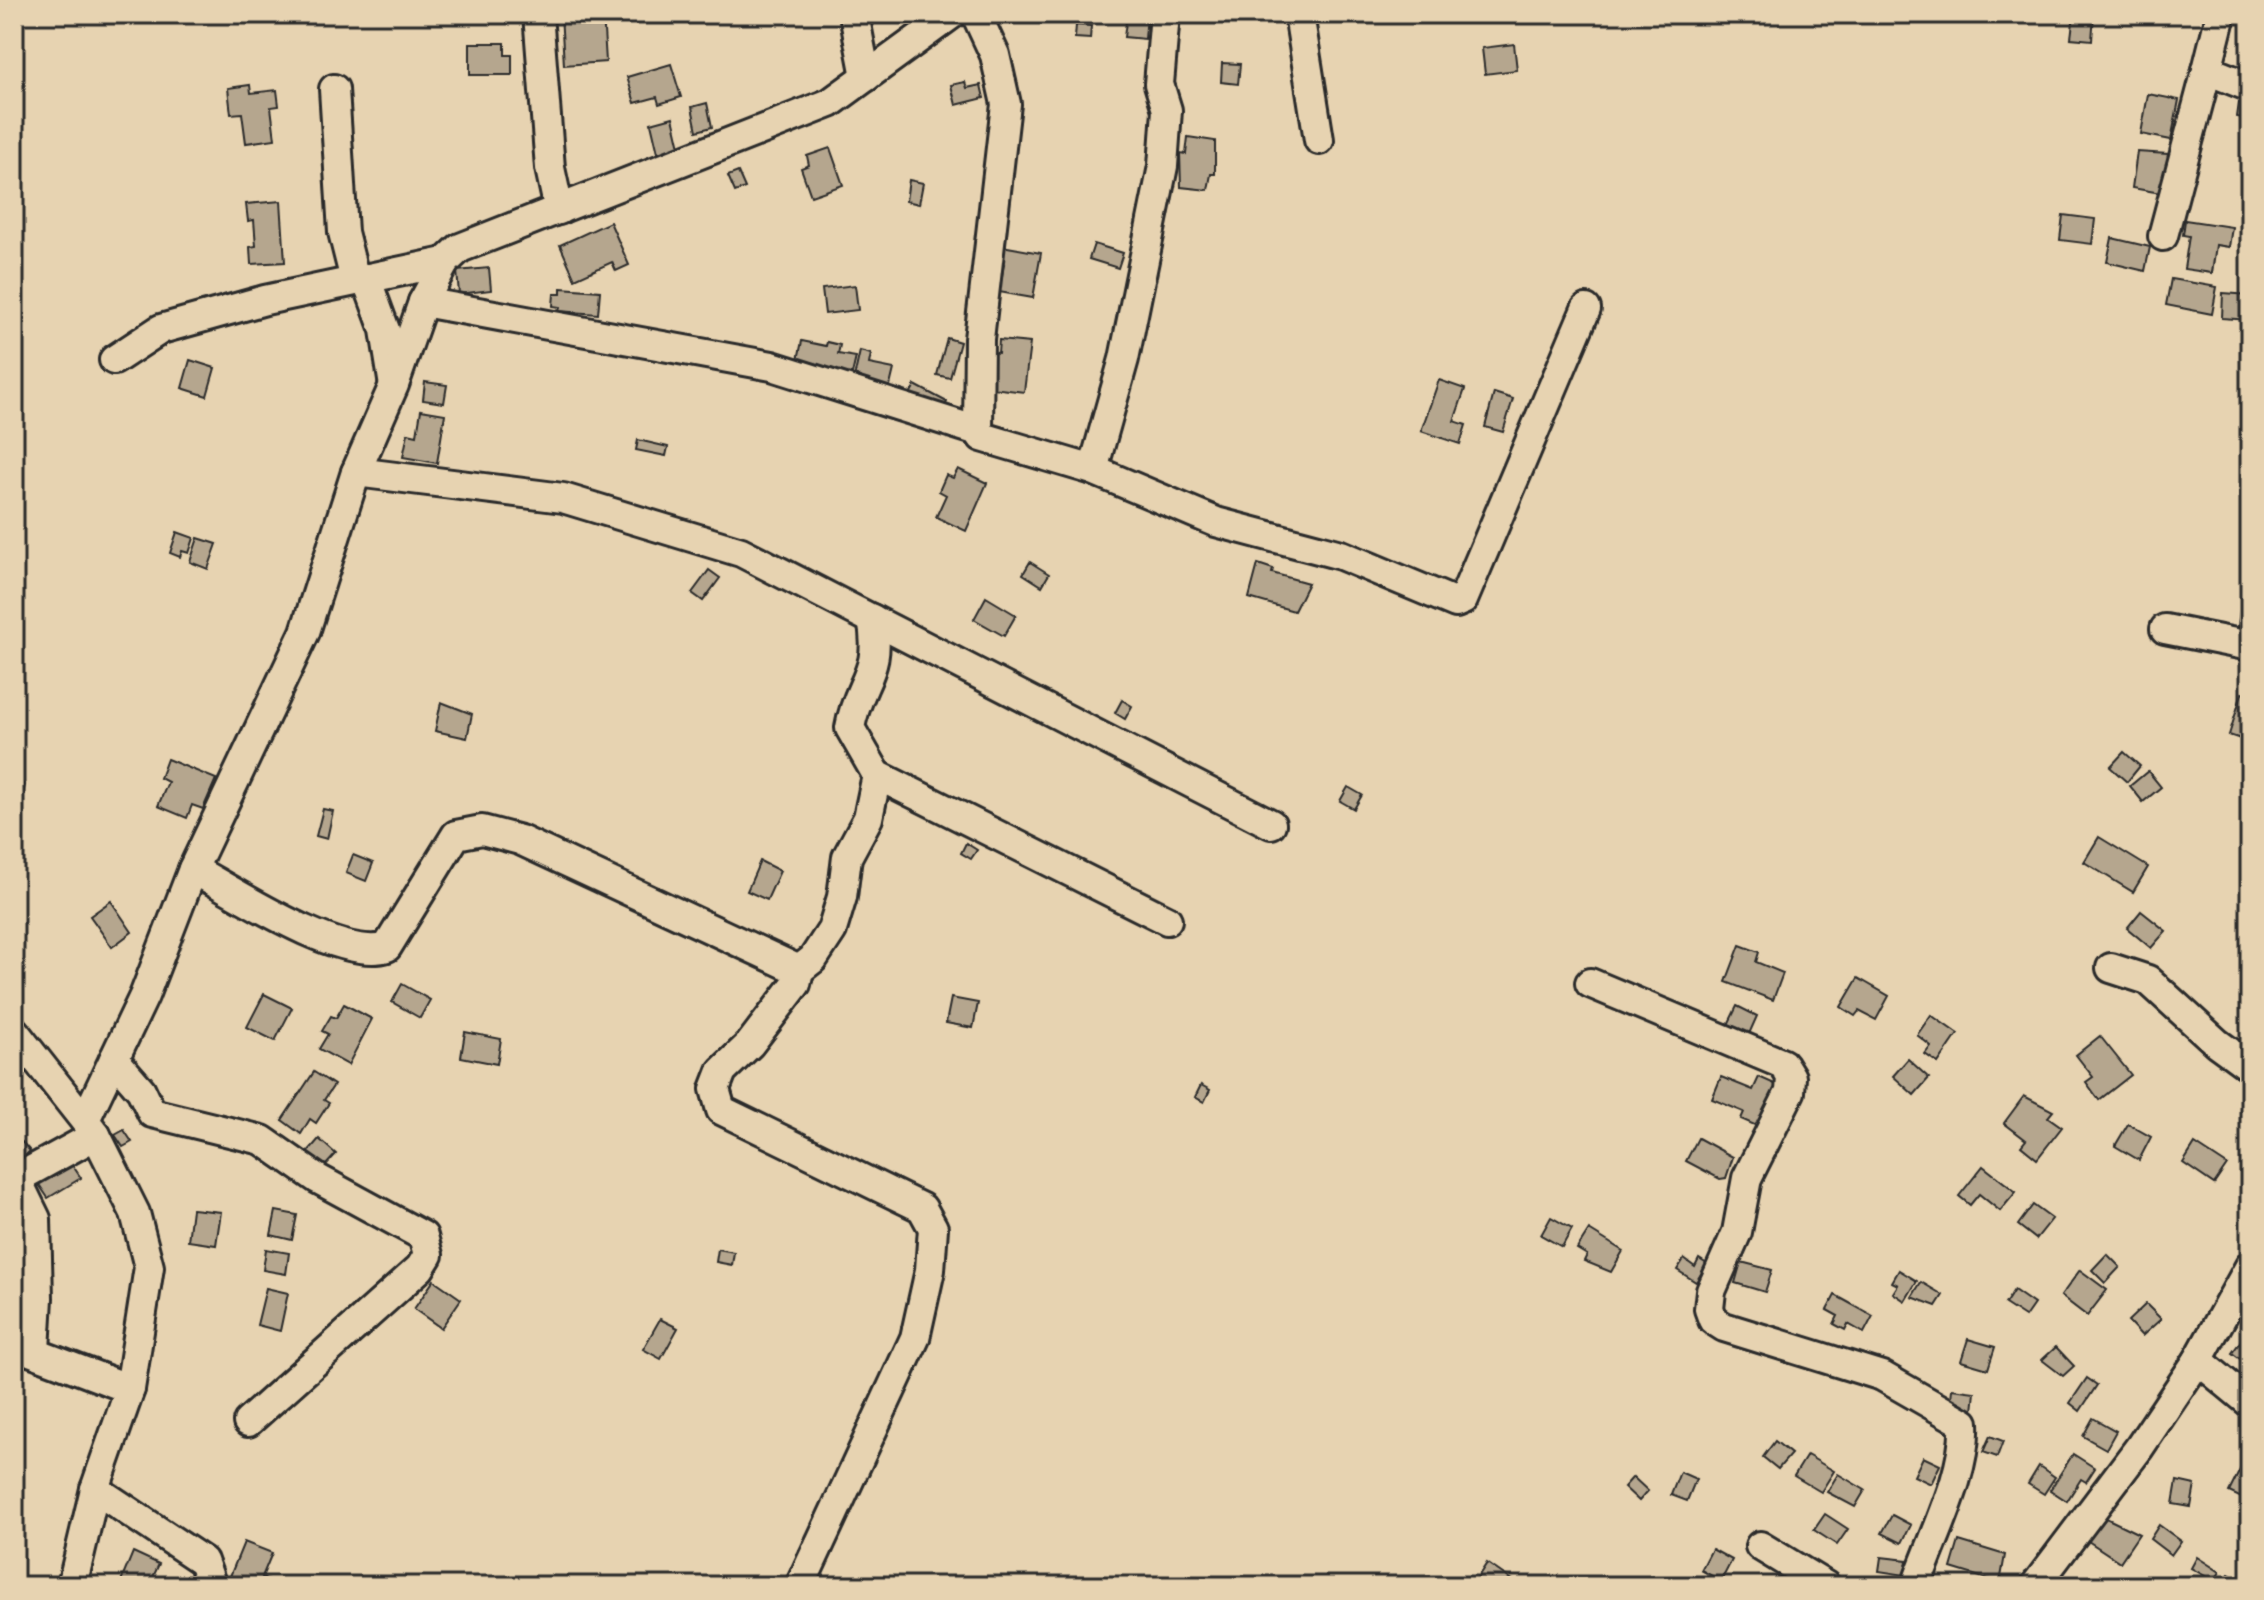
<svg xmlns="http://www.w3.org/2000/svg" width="2264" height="1600" font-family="'Balsamiq Sans',sans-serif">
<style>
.building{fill:#b5a68e;stroke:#2b2b2b;stroke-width:2}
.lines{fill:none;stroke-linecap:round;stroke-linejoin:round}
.minor-casing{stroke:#2b2b2b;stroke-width:34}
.minor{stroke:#e7d3b1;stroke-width:28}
</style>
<rect width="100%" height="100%" fill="#e7d3b1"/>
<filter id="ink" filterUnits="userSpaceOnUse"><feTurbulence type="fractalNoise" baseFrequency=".0125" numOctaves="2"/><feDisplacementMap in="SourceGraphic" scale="16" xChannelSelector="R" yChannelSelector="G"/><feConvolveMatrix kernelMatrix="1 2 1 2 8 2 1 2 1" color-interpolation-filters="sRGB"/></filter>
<g filter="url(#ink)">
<g class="building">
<path d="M561,14H603L606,62L564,65Z"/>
<path d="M1127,14H1147L1145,39L1124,37Z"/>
<path d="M2074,14H2094L2092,40L2071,38Z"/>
<path d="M1076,25L1091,26L1090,39L1075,38Z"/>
<path d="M470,43H505V55H512V75H470Z"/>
<path d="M1514,44L1517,70L1485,74L1482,48Z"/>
<path d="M1222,63L1240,64L1238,84L1221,82Z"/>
<path d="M671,64L681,97L659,104L657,97L635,103L627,77Z"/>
<path d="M965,82L967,88L981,85L984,98L956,105L951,85Z"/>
<path d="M250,85L251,93L277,90L279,106L271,107L275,139L246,143L242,113L231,114L228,88Z"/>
<path d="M2148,94L2179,100L2171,140L2141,134Z"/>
<path d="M707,103L712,127L697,131L692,107Z"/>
<path d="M2239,103L2250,105V119L2237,117Z"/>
<path d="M673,117L680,147L658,153L651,123Z"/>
<path d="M1188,137L1215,141V174H1211L1208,190L1181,187L1180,153L1186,154Z"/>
<path d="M830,148L843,185L811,196L801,168L809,165L807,156Z"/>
<path d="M2137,152L2168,154L2167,180L2163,179L2161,193L2132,188Z"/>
<path d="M738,172L745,188L735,192L728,176Z"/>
<path d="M909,180L923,183L919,204L906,201Z"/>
<path d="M281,201L285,262L251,264L250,247L256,246L254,220L248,221L246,204Z"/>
<path d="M2063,215L2095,219L2092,244L2060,240Z"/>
<path d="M2185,220L2232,227L2229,247L2216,245L2212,273L2184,269L2189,236L2183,235Z"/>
<path d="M610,222L629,265L616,271L612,262L575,279L560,245Z"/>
<path d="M2112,238L2150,247L2145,271L2107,262Z"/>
<path d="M1094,244L1123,253L1118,268L1089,259Z"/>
<path d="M1002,246L1041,253L1033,298L999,292L1004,264L998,263Z"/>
<path d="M489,268L491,290L459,294L457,271Z"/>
<path d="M2171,279L2217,287L2212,314L2166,305Z"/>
<path d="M855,285L858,310L825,314L822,289Z"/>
<path d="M561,288L600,291L598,314L559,311L560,307L553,306L554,294H561Z"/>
<path d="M2223,293L2250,295V320L2222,318Z"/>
<path d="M947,338L960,342L950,378L937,375Z"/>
<path d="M999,340L1030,343L1024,392L992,388L993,377L984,376L987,352L998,353Z"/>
<path d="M802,341L826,346L827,342L840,345L838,354L856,357L850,383L796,369Z"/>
<path d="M860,351L871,354L869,364L894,369L888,394L852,387Z"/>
<path d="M190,360L215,368L207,396L182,388Z"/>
<path d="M1439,380L1465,389L1454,421L1466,425L1460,444L1421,431Z"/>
<path d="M425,382L447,385L444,403L423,400Z"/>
<path d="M915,385L947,402L941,413L909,396Z"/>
<path d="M1494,393L1513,399L1503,432L1485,427Z"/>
<path d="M421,410L445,414L437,463L403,457L408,433L417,435Z"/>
<path d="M638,440L668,447L666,456L636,450Z"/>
<path d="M958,469L987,483L966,531L936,517L946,495L939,491L946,475L953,478Z"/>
<path d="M177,532L194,538L189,553L182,551L180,557L170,553Z"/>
<path d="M198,538L217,544L208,569L190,562Z"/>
<path d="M1030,562L1049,574L1042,586L1023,574Z"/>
<path d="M1258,564L1273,569L1272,573L1308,583L1294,611L1249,598Z"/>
<path d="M709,570L720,578L703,601L692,593Z"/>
<path d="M2243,587L2250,588V628L2238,626Z"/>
<path d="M986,597L1016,615L1004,636L974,619Z"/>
<path d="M2242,693L2250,695V742L2229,735Z"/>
<path d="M1122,700L1132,706L1125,719L1115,713Z"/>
<path d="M441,702L472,714L467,738L435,731Z"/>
<path d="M2124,752L2140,766L2127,782L2110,767Z"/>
<path d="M167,759L216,779L203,809L192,805L187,818L158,806L168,782L160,778Z"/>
<path d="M2148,771L2161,787L2143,802L2130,786Z"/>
<path d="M14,779L25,785L21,804L14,803Z"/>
<path d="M1348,787L1362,795L1354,809L1340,801Z"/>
<path d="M323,809L333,811L327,839L316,836Z"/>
<path d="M2099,837L2148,867L2133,892L2084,862Z"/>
<path d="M966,843L977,850L971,859L961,853Z"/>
<path d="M353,855L373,863L366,881L346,873Z"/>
<path d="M760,861L780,871L767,900L747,891Z"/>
<path d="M111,901L132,932L112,947L90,916Z"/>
<path d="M2141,911L2166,931L2151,948L2127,928Z"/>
<path d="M1740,945L1759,952L1756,962L1783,973L1773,1000L1726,982Z"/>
<path d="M1858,978L1889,996L1876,1020L1859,1011L1855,1016L1841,1007Z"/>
<path d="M402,984L430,1000L420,1018L392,1002Z"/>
<path d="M264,994L292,1008L275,1041L247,1027Z"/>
<path d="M951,998L978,1003L973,1028L946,1023Z"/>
<path d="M344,1004L372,1019L348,1065L319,1049L328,1034L322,1031L331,1016L336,1018Z"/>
<path d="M1737,1006L1757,1016L1745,1043L1724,1033Z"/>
<path d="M1931,1015L1958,1034L1938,1063L1925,1054L1931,1046L1917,1035Z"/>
<path d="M465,1032L501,1039L497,1064L461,1057Z"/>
<path d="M2100,1036L2131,1075L2099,1100L2086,1082L2093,1077L2076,1055Z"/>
<path d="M1908,1059L1929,1078L1914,1095L1893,1076Z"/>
<path d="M314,1072L334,1085L324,1100L329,1103L316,1123L310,1119L301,1134L282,1120Z"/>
<path d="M1721,1077L1753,1090L1759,1077L1777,1085L1759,1127L1741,1119L1744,1112L1712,1099Z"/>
<path d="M1201,1085L1210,1090L1204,1102L1195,1097Z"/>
<path d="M2024,1096L2053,1111L2048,1117L2062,1127L2037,1159L2021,1146L2026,1140L2004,1123Z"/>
<path d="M2128,1124L2151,1137L2139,1160L2115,1146Z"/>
<path d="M124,1130L132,1142L123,1147L115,1135Z"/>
<path d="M1698,1138L1733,1157L1726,1178L1720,1179L1686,1161Z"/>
<path d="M319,1139L336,1154L316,1176L300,1161Z"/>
<path d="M22,1142L30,1151L14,1166V1150Z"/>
<path d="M2195,1144L2227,1165L2214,1184L2183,1163Z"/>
<path d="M71,1163L81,1178L48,1198L38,1183Z"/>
<path d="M1983,1166L2016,1192L2000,1211L1979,1194L1970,1205L1959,1196Z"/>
<path d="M14,1201L23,1202L19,1227L14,1226Z"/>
<path d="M2033,1205L2052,1219L2036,1239L2018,1225Z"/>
<path d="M192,1209L221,1212L216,1245L188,1241Z"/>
<path d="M276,1211L297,1215L292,1240L271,1235Z"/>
<path d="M1551,1217L1572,1229L1562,1247L1541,1235Z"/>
<path d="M1589,1230L1623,1251L1611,1272L1584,1261L1587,1255L1577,1249Z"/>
<path d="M266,1249L289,1253L286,1274L263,1270Z"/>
<path d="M718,1249L734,1252L732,1265L716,1262Z"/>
<path d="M2107,1254L2120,1267L2105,1283L2092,1270Z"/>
<path d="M1684,1259L1695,1267L1699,1259L1707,1264L1696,1282L1677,1270Z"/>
<path d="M1741,1262L1772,1270L1765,1292L1735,1283Z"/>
<path d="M1899,1270L1917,1281L1905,1301L1893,1293L1898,1285L1892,1282Z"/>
<path d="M2080,1270L2107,1290L2087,1316L2061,1296Z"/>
<path d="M434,1280L461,1299L441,1328L414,1309Z"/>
<path d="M1921,1282L1943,1295L1936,1306L1912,1297Z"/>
<path d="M266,1288L288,1293L280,1331L257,1325Z"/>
<path d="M2014,1290L2034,1304L2025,1317L2005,1304Z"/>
<path d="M1835,1295L1873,1316L1864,1333L1848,1324L1845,1330L1834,1324L1838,1316L1827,1310Z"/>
<path d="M2146,1304L2161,1319L2142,1336L2128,1321Z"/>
<path d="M660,1319L678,1328L661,1359L643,1349Z"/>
<path d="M2243,1338L2250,1343L2247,1364L2232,1353Z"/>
<path d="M1968,1339L1995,1347L1988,1369L1961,1361Z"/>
<path d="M2056,1347L2074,1366L2063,1376L2042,1360Z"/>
<path d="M2087,1378L2097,1385L2080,1411L2070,1403Z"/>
<path d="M1952,1389L1975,1392L1973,1411L1950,1408Z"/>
<path d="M2093,1418L2116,1431L2106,1449L2083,1436Z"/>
<path d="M1990,1436L2003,1441L1997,1457L1983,1452Z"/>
<path d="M1775,1441L1791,1454L1778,1469L1763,1457Z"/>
<path d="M2073,1454L2095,1468L2086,1482L2081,1479L2067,1501L2050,1490Z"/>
<path d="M1807,1455L1834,1471L1821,1492L1794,1476Z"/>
<path d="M1923,1457L1940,1465L1931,1484L1914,1476Z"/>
<path d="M2245,1460L2250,1463V1502L2229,1492Z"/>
<path d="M2039,1466L2055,1477L2044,1494L2028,1484Z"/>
<path d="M1680,1472L1696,1479L1687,1501L1671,1495Z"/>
<path d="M1838,1474L1865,1490L1855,1507L1827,1492Z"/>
<path d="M1633,1477L1648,1491L1639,1501L1624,1487Z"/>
<path d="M2177,1481L2195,1485L2191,1507L2173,1504Z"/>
<path d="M1825,1514L1848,1529L1837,1545L1814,1530Z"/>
<path d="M1892,1515L1911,1525L1902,1543L1882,1533Z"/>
<path d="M2104,1517L2139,1534L2120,1562L2088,1541Z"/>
<path d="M2159,1525L2181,1541L2171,1555L2150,1539Z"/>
<path d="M1959,1541L2005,1555L2000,1583L1951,1568Z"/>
<path d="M244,1542L272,1553L262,1577L269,1580L266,1586H226Z"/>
<path d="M1712,1549L1732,1560L1721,1581L1701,1570Z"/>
<path d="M133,1552L159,1564L149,1586H119Z"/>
<path d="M1881,1557L1907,1560L1905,1575L1879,1571Z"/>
<path d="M2197,1557L2220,1572L2214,1581L2191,1568Z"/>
<path d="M1487,1563L1513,1581L1510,1586H1472Z"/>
<path d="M2229,1574L2248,1586H2221Z"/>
</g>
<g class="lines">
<defs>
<g id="minor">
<path d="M538,14L550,168L559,210"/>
<path d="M854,14L866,77"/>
<path d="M976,14L995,55L1006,104L979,339L978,431L982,437L1093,470L1216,522L1341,555L1456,603L1463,600L1586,309"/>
<path d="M1299,14L1319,140"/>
<path d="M2221,14L2207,70L2250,87"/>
<path d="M334,89L343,232L355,280"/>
<path d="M2163,236L2207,70"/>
<path d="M366,278L385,330L393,380"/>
<path d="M423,302L772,366L978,431"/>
<path d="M114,360L161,329L265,300L445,262"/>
<path d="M1093,470L1124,359L1163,166L1167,110L1159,84L1165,14"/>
<path d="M356,472L563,498L741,552L1271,824"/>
<path d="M2165,629L2250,646"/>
<path d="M877,775L1167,920"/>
<path d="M193,869C236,893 341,962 387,947L456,835L482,830L520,840L799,970L796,984L750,1044L722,1071L715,1089L721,1110L922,1208L933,1228L930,1270L915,1338L800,1586"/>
<path d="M2111,968L2148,980L2217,1043L2250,1067"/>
<path d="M799,970L813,959L832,930L842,897L847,857L868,818L877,775L850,728C858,681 883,674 872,619"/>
<path d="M1590,983L1783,1064L1791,1077L1790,1092L1747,1178L1737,1232L1711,1291L1709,1309L1713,1320L1724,1327L1882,1376L1964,1423C1967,1473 1932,1538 1916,1586"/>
<path d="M14,1031L96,1135L135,1213L149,1267L130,1389L95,1489L72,1586"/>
<path d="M114,1059L141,1090L152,1113L262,1140L318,1179L423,1236L428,1255L420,1268L248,1422"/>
<path d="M85,1120L144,996L193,869L305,632L356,472L394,385L423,302L445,262L460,248L830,103L952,14"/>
<path d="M14,1180L96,1135"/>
<path d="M17,1180L36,1219L38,1298L35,1350"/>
<path d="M14,1345L130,1389"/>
<path d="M2198,1360L2250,1403"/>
<path d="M95,1489L203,1561L212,1586"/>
<path d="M1760,1546L1826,1586"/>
<path d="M2035,1586L2139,1448L2198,1360L2250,1266"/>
</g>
</defs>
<use href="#minor" class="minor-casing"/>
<use href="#minor" class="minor"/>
</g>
</g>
<rect width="2264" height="1600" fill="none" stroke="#e7d3b1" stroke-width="48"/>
<rect x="24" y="24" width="2216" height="1552" fill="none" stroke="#2b2b2b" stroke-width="3" filter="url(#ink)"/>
</svg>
